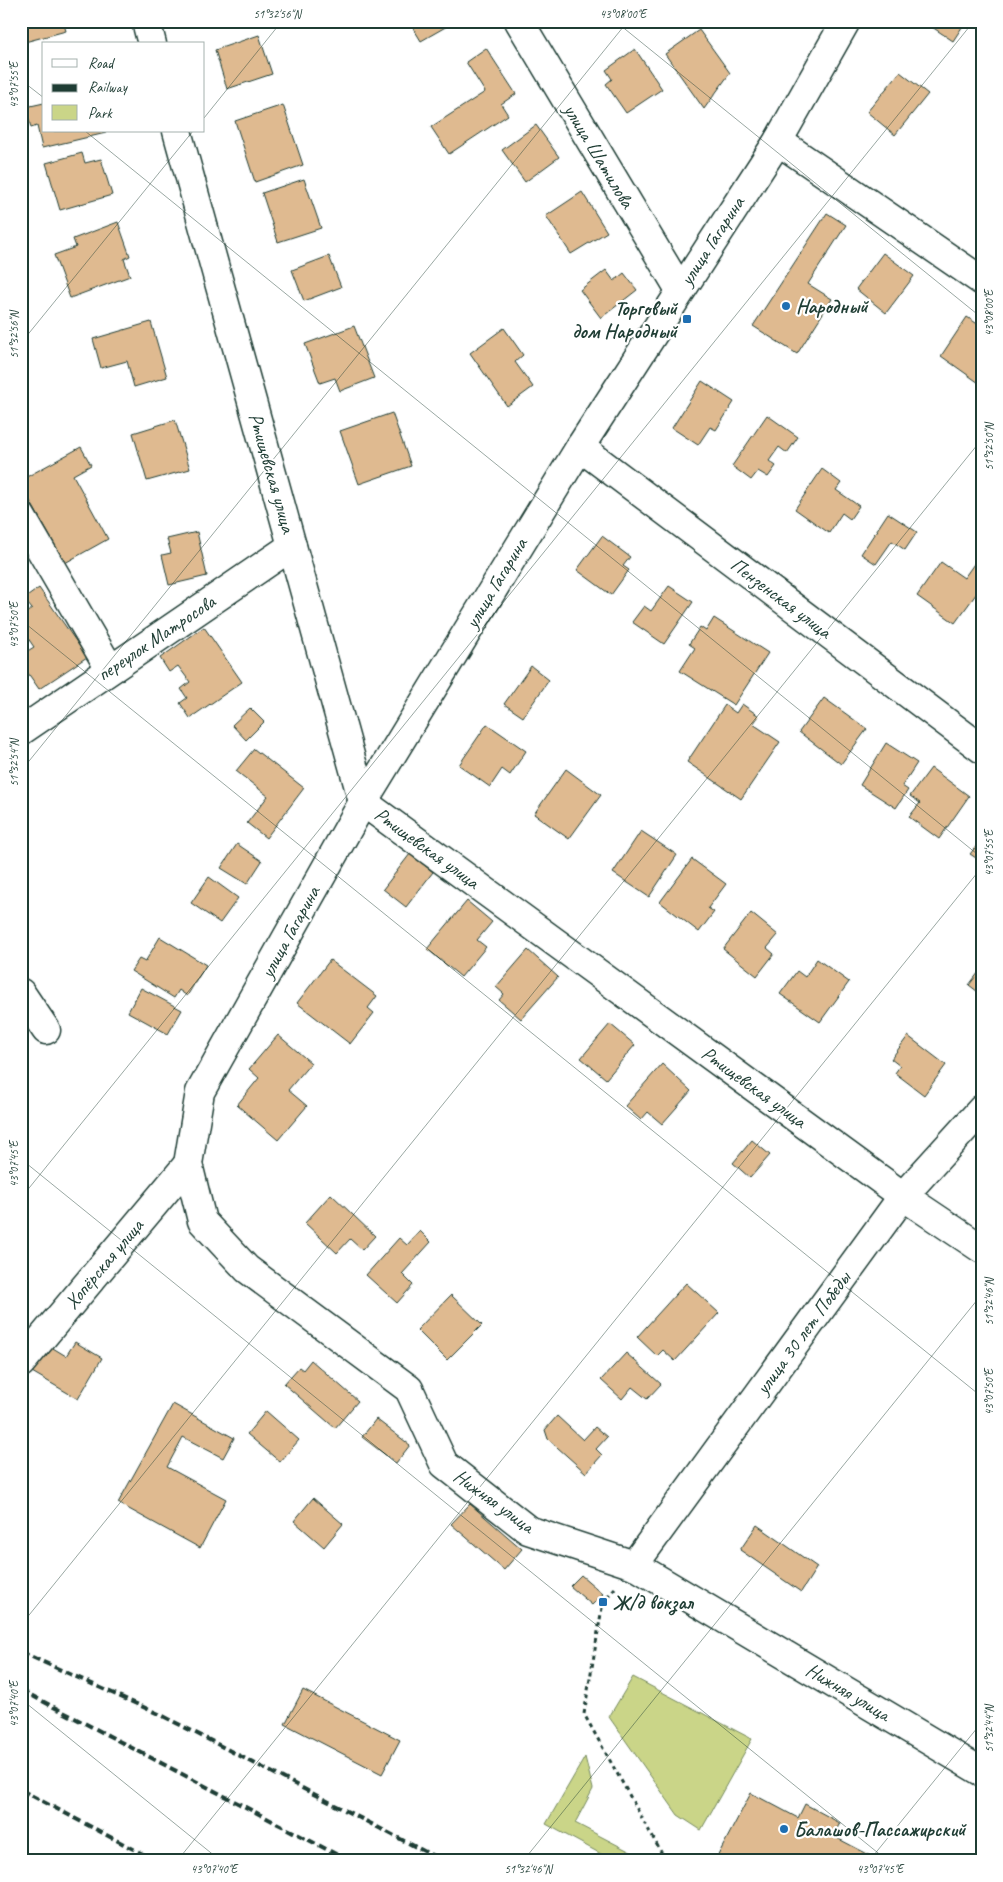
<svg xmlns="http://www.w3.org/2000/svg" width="1003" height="1882" font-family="Caveat,sans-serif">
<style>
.green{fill:#cad588;stroke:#74895e}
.building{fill:#dfba90;stroke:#1f3d34}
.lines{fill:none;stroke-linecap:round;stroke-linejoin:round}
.minor-casing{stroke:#1f3d34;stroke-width:31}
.tertiary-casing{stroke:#1f3d34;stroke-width:31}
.path{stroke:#1f3d34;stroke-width:3;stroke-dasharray:4 4;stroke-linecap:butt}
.minor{stroke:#fff;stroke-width:28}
.tertiary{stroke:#fff;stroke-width:28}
.rail{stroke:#1f3d34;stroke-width:4;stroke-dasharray:8 4;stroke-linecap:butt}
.ticks{fill:none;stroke:#1f3d34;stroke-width:1;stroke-opacity:0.45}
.poi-dot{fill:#1f6fb2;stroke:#fff;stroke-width:2}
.labels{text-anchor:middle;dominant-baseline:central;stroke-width:4.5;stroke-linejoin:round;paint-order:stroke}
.street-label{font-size:20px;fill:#1f3d34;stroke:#fff}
.poi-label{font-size:20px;font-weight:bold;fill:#1f3d34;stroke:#fff;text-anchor:start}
.neatline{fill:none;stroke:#1f3d34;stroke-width:2}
.ticks-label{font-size:12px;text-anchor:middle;fill:#1f3d34}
</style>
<rect width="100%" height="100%" fill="#fff"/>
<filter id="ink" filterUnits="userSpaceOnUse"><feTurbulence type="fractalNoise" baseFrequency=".02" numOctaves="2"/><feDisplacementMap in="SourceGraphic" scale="10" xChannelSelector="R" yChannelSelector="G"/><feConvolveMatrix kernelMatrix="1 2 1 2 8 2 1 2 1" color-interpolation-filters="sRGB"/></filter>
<g filter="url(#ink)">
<g class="green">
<path d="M633,1677L752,1739L701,1830L678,1815L609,1717Z"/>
<path d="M585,1757L593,1789L575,1823L648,1861H614L546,1824Z"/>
</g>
<g class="building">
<path d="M21,21H63L66,31L21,43Z"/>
<path d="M409,21H456L421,41Z"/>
<path d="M923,21H966L953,41Z"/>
<path d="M699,30L730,73L704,109L665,54Z"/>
<path d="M259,35L272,74L227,89L215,50Z"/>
<path d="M486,48L516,94L501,104L508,115L449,154L431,127L485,92L466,62Z"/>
<path d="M635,49L662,89L626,113L606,84L612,79L606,70Z"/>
<path d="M900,72L928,94L895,135L867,112Z"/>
<path d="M44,103V131H105L106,133L42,148L37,126L31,128L26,107Z"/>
<path d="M283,105L303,165L255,182L235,121Z"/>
<path d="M536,125L559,157L525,182L502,150Z"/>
<path d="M82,153L85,163L101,159L112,195L60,210L46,163Z"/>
<path d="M304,179L321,228L278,242L262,193Z"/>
<path d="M582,192L607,232L571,254L546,216Z"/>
<path d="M827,213L846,225L808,284L832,299L797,354L753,326Z"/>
<path d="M118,222L130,256L124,259L130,276L70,298L54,255L76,247L73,239Z"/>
<path d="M883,253L914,276L886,313L856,289Z"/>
<path d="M329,256L341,287L304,301L292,270Z"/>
<path d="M606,270L614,281L624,273L637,290L601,318L580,290Z"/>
<path d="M967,317L982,327V379L979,383L941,356Z"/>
<path d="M151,322L167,377L134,387L127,361L101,368L93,339Z"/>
<path d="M354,326L374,378L340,391L335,378L320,383L305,344Z"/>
<path d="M504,328L523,355L515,362L533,387L507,406L470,353Z"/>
<path d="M702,381L734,402L716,430L710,427L698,445L672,428Z"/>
<path d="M392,413L411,466L359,484L340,431Z"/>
<path d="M767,415L798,437L787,453L779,447L769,461L776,466L768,477L758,471L751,480L732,466Z"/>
<path d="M175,420L190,469L147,481L133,433Z"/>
<path d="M81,447L91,465L73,475L108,539L65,563L21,485V480Z"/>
<path d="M822,469L841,483L836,490L859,506L850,519L842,513L829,533L795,509Z"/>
<path d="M888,513L917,532L905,550L892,541L876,564L861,554Z"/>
<path d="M197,532L207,576L169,585L162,555L171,553L167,539Z"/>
<path d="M602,536L630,557L623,566L629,570L611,595L577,570Z"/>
<path d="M976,561L982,565V586L955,623L917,596L941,562L964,578Z"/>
<path d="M669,586L693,602L664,644L632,622L644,606L651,611Z"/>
<path d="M39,588L87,657L39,689L21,663V655L34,647L21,628V616L32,609L24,599Z"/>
<path d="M714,618L768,653L734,705L680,671L695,648L689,644L700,627L706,631Z"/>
<path d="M204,627L242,682L190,718L180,703L187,698L181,689L190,682L178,666L169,672L160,658Z"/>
<path d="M531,666L549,680L523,717L504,704Z"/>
<path d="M824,698L867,729L841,764L799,732Z"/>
<path d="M742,704L759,716L753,724L780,742L741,799L687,762L725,705L736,713Z"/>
<path d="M250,708L264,722L246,740L232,725Z"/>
<path d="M487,724L526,751L510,775L502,769L490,787L459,765Z"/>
<path d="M886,743L917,763L902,786L908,790L896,808L860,785Z"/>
<path d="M254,749L304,788L266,838L247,823L268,796L236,771Z"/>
<path d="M931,768L969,796L939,839L909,817L920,803L910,796Z"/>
<path d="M566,769L601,795L569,839L534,814Z"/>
<path d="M641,831L677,855L649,897L613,873Z"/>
<path d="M982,839V862L970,854Z"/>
<path d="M237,844L262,861L247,884L221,868Z"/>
<path d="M410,854L433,872L406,907L383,889Z"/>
<path d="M692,859L726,884L708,908L714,912L699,932L660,902Z"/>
<path d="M209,877L238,898L220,923L191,903Z"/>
<path d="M467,901L492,922L477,940L486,947L461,977L427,949Z"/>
<path d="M751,913L778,935L767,948L774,954L757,976L723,949Z"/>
<path d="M160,937L206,965L187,996L179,990L174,998L131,971L139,959L145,962Z"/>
<path d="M528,950L558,977L521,1019L499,1000L504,994L496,987Z"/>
<path d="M817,959L849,982L820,1022L780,994L797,971L805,977Z"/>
<path d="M330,960L377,996L368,1008L374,1013L350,1044L297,1003Z"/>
<path d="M982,968V995L969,985Z"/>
<path d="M141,988L182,1010L168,1034L128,1012Z"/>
<path d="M610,1024L635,1045L606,1079L581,1058Z"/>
<path d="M278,1035L311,1063L288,1090L307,1106L278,1140L237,1105L259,1078L249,1069Z"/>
<path d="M908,1036L946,1065L924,1095L895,1073L900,1066L891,1059Z"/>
<path d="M662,1064L691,1091L662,1124L648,1112L641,1120L625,1106Z"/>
<path d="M752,1140L770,1155L750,1178L733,1163Z"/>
<path d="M331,1194L375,1236L362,1250L350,1239L337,1253L305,1223Z"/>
<path d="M420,1231L431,1242L402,1274L413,1285L397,1303L366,1275L399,1238L407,1245Z"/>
<path d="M686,1283L719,1313L675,1361L663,1350L657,1356L637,1337Z"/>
<path d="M451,1295L482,1325L447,1360L417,1330Z"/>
<path d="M75,1342L102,1358L78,1399L32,1372L48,1345L66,1356Z"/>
<path d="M626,1353L661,1384L647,1399L632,1387L622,1399L601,1380Z"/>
<path d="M311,1360L358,1401L335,1428L284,1384L299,1367L303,1370Z"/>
<path d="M173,1404L234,1438L223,1458L183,1437L167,1467L226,1499L200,1548L118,1503Z"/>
<path d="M266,1411L299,1440L280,1462L247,1434Z"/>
<path d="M557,1416L583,1440L595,1427L607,1437L596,1449L602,1455L586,1473L548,1439L545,1430Z"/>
<path d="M376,1419L410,1445L396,1463L362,1437Z"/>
<path d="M313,1498L343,1524L324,1547L294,1521Z"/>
<path d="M470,1504L522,1549L504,1570L451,1524Z"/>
<path d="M757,1525L817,1567L801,1592L740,1550Z"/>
<path d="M581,1575L603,1594L592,1605L570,1586Z"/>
<path d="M303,1690L400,1740L382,1774L285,1724Z"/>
<path d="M751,1793L798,1818L805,1804L840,1823L833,1836L881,1861H715Z"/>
</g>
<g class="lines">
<defs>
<g id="minor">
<path d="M146,21L152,44"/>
<path d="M519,21L680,290"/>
<path d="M177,131L363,802L903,1196L982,1249"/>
<path d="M778,141L982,281"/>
<path d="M580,447L982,749"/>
<path d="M21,516L110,669"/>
<path d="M21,731L292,546"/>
<path d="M21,993L46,1030"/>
<path d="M21,1363L188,1164"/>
<path d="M634,1565L903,1196L982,1109"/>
</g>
<path id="tertiary" d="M846,21L778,141L580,447L363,802L200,1092L188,1164L202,1221L247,1269L409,1389L444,1464L528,1530L634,1565L982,1772"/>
</defs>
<use href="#minor" class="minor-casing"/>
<use href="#tertiary" class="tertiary-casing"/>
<path class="path" d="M615,1588L603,1602L584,1714L666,1861"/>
<use href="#minor" class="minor"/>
<use href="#tertiary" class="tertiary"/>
<g class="rail">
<path d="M21,1652L161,1715L443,1861"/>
<path d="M21,1690L349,1861"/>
<path d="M21,1790L156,1861"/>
</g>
</g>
</g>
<path class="ticks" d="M615,21L982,318M21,80L44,98M204,118L282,21M85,131L982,858M21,343L193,131M21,620L982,1397M21,771L628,21M21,1159L888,1861M21,1198L974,21M21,1625L982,439M21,1699L221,1861M177,1861L982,867M523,1861L982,1294M869,1861L982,1722"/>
<g class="poi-dot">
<circle cx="786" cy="306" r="5"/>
<rect x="682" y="314" width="10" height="10" rx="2.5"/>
<rect x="598" y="1597" width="10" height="10" rx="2.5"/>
<circle cx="784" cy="1829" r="5"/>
</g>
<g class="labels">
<g class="street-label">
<text transform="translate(599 156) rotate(59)">улица Шатилова</text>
<text transform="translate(712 241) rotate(-57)">улица Гагарина</text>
<text transform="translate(272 473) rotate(74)">Ртищевская улица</text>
<text transform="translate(496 583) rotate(-59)">улица Гагарина</text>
<text transform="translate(781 598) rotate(37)">Пензенская улица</text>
<text transform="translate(156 638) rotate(-34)">переулок Матросова</text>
<text transform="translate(427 848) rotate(36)">Ртищевская улица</text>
<text transform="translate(290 932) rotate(-61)">улица Гагарина</text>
<text transform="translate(754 1087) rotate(36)">Ртищевская улица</text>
<text transform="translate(104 1264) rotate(-50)">Хопёрская улица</text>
<text transform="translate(803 1333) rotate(-54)">улица 30 лет Победы</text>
<text transform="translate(494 1501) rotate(36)">Нижняя улица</text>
<text transform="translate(848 1692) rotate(31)">Нижняя улица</text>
</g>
<g class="poi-label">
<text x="796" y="306">Народный</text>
<text x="677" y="308" text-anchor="end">Торговый<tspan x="677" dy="23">дом Народный</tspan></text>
<text x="613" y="1602">Ж/д вокзал</text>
<text x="794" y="1829">Балашов-Пассажирский</text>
</g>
</g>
<rect width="1003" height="1882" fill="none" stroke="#fff" stroke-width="55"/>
<rect x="42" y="42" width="162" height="90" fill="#ffffff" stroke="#a5b1ae"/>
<rect x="52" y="59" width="25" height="8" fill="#ffffff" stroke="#a5b1ae"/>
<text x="88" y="68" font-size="15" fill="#1f3d34">Road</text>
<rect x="52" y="84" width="25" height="8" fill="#1f3d34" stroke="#a5b1ae"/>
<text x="88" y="92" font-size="15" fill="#1f3d34">Railway</text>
<rect x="52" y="105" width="25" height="15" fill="#cad588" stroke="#a5b1ae"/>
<text x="88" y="118" font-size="15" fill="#1f3d34">Park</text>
<rect x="28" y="28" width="948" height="1826" class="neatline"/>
<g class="ticks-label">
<text x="277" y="18">51°32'56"N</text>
<text x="623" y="18">43°08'00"E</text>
<text transform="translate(14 85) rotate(-90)" y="4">43°07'55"E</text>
<text transform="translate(989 313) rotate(-90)" y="4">43°08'00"E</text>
<text transform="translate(14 335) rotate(-90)" y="4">51°32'56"N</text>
<text transform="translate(989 447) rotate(-90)" y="4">51°32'50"N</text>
<text transform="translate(14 625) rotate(-90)" y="4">43°07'50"E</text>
<text transform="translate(14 763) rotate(-90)" y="4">51°32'54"N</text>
<text transform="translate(989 853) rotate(-90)" y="4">43°07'55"E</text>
<text transform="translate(14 1164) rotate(-90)" y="4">43°07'45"E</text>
<text transform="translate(989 1302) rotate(-90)" y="4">51°32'46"N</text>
<text transform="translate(989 1392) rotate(-90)" y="4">43°07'50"E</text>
<text transform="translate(14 1704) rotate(-90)" y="4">43°07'40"E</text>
<text transform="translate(989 1729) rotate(-90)" y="4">51°32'44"N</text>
<text x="214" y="1873">43°07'40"E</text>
<text x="528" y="1873">51°32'46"N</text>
<text x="880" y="1873">43°07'45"E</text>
</g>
</svg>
